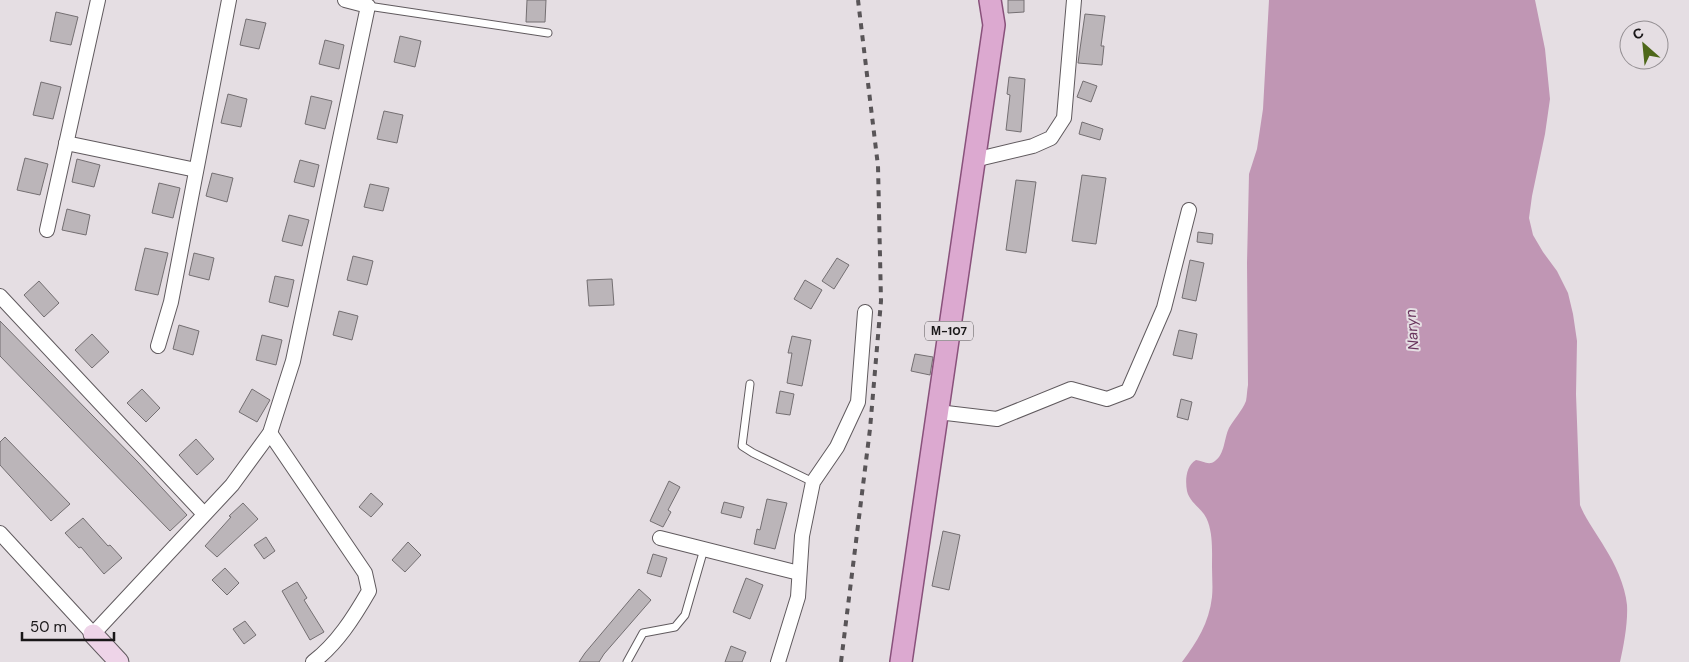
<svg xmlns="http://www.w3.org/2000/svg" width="1689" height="662" font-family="'DM Sans',sans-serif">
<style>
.water{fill:#c096b4}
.building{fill:#bbb5b9;stroke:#746f72}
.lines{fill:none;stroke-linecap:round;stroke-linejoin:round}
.lane-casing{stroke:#605a5e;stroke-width:9}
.street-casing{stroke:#605a5e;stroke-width:16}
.secondary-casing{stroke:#605a5e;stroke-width:21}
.primary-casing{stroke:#89517b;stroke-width:24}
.lane{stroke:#fff;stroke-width:7}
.street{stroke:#fff;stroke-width:14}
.secondary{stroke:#eed4e8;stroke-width:19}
.primary{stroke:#dca9d0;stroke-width:21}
.rail{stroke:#595558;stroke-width:4;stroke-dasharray:6 6;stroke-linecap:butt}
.labels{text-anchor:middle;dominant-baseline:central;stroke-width:4;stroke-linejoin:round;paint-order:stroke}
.shield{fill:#e5dee3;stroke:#565355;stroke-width:1}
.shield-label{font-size:12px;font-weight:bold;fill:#191718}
.water-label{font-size:15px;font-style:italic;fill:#68335c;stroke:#e5dee3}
</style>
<rect width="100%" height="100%" fill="#e5dee3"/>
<path class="water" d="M1269,0H1535L1545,49L1550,99L1545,134L1532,196L1529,218L1533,235L1543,252L1557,271L1568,293L1573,314L1577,341L1576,394L1580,505C1586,520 1597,534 1605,548C1615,564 1625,585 1627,605C1628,622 1624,645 1620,662H1182C1197,642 1209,623 1212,597C1213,587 1212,577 1212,567C1212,552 1213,536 1208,522C1204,509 1190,504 1187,491C1185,480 1186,466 1196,460C1203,461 1209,466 1215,461C1225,454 1224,438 1229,428C1234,419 1242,411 1246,401C1247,396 1247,390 1248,385L1247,263L1249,174L1257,149L1263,109Z"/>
<g class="building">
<path d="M527,0H546L545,22H526Z"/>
<path d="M1008,0H1024V12L1008,13Z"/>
<path d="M56,12L78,17L71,45L50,41Z"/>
<path d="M1085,14L1105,16L1101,46H1104L1102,65L1078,63Z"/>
<path d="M246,19L266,23L259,49L240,45Z"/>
<path d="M400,36L421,41L415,67L394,62Z"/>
<path d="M325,40L344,45L339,69L319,64Z"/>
<path d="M1009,77L1025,79L1021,132L1006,130L1010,95L1007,94Z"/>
<path d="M1083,81L1097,86L1091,102L1077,97Z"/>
<path d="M41,82L61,87L53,119L33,115Z"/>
<path d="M228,94L247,99L241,127L221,123Z"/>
<path d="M311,96L332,101L325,129L305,124Z"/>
<path d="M384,111L403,115L397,143L377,139Z"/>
<path d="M1082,122L1103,129L1100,140L1079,134Z"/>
<path d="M25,158L48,164L40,195L17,190Z"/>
<path d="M77,159L100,165L94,187L72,182Z"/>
<path d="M300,160L319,165L314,187L294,182Z"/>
<path d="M212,173L233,178L227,202L206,196Z"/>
<path d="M1082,175L1106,178L1096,244L1072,241Z"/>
<path d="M1016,180L1036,182L1026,253L1006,250Z"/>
<path d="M159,183L180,188L173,218L152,213Z"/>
<path d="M370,184L389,188L383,211L364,207Z"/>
<path d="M67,209L90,215L86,235L62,230Z"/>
<path d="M289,215L309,220L302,246L282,241Z"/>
<path d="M1198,232L1213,234L1212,244L1197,242Z"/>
<path d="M145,248L168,253L158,295L135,290Z"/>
<path d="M194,253L214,258L209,280L189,275Z"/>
<path d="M353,256L373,261L367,285L347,280Z"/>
<path d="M837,258L849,265L834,289L822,281Z"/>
<path d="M1190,260L1204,263L1196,301L1182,298Z"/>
<path d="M275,276L294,280L288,307L269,302Z"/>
<path d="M612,279L614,305L589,306L587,280Z"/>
<path d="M805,280L822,290L811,309L794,299Z"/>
<path d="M39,281L59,303L44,317L24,295Z"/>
<path d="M339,311L358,316L352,340L333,335Z"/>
<path d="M0,321L138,462L187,515L170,531L0,356Z"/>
<path d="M179,325L199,331L193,355L173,349Z"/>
<path d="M1179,330L1197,334L1192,359L1173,355Z"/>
<path d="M92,334L109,352L92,368L75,350Z"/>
<path d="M262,335L282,340L276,365L256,360Z"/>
<path d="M792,336L811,340L802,386L787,383L792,353H788Z"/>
<path d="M915,354L933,357L930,375L911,371Z"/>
<path d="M142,389L160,408L146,422L127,403Z"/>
<path d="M252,389L270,400L257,422L239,412Z"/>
<path d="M780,391L794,394L790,415L776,413Z"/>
<path d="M1181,399L1192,402L1188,420L1177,417Z"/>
<path d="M5,437L70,504L51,521L0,465V442Z"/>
<path d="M196,439L214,459L197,475L179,455Z"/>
<path d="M669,481L680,487L668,510L671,512L663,527L650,521Z"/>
<path d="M371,493L383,504L371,517L359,507Z"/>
<path d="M767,499L787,503L775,549L754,544L757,529L760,530Z"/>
<path d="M724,502L744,507L741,518L721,513Z"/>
<path d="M243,503L258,519L217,557L205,546L231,517L229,516Z"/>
<path d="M83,518L108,546L110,545L122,558L104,574L81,547L79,548L65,533Z"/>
<path d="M943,531L960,535L949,590L932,586Z"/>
<path d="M266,537L275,551L264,559L254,545Z"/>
<path d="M408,542L421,555L405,572L392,560Z"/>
<path d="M653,554L667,558L661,577L647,573Z"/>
<path d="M225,568L239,583L227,595L212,580Z"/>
<path d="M746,578L763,585L750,619L733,612Z"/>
<path d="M297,582L307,598L304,600L324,632L310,640L282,591Z"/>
<path d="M639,589L651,600L604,654L599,662H579L585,653Z"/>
<path d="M245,621L256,635L244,644L233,629Z"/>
<path d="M731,646L746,652L742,662H725Z"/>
</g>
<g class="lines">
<defs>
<g id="lane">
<path d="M368,6L548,33"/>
<path d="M750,384L742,446L753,453L813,482"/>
<path d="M627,662L643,633L675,627L685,615L704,549"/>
</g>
<g id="street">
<path d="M66,143L196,170"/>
<path d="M974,160L1033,146L1051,138L1064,118L1074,0"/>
<path d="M47,230L98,0"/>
<path d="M0,296L204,514"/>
<path d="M158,346L171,302L229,0"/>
<path d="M938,412L997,419L1071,389L1107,399L1128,391L1164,308L1189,210"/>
<path d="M270,433L365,573L369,591C354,617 337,644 313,662"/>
<path d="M0,533L93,634L232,485L270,433L293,361L368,6L345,0"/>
<path d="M660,538L799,573"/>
<path d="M778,662L798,597L802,536L813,482L837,447L858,402L865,312"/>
</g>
<path id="secondary" d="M93,634L119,662"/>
<path id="primary" d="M901,662L994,25L990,0"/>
</defs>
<use href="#lane" class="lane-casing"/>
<use href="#street" class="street-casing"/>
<use href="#secondary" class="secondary-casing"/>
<use href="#primary" class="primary-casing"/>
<use href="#lane" class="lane"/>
<use href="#street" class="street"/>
<use href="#secondary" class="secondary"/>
<use href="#primary" class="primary"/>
<path class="rail" d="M841,662L870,429L881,301L878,166L858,0"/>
</g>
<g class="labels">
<rect class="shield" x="925" y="321.5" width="48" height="19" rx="4"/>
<g class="shield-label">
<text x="949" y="331">М-107</text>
</g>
<g class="water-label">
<text transform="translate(1412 330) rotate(-95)">Naryn</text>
</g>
</g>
<g transform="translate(1644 45) rotate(333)"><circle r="24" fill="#e5dee3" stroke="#938e92"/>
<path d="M0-4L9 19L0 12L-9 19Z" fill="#4d6719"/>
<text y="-8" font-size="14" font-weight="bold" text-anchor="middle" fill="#191718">С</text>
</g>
<path d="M22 632v8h92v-8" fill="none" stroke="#191718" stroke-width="2.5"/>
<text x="30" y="632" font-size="15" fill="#191718" stroke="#e5dee3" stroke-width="4" paint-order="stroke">50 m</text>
</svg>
